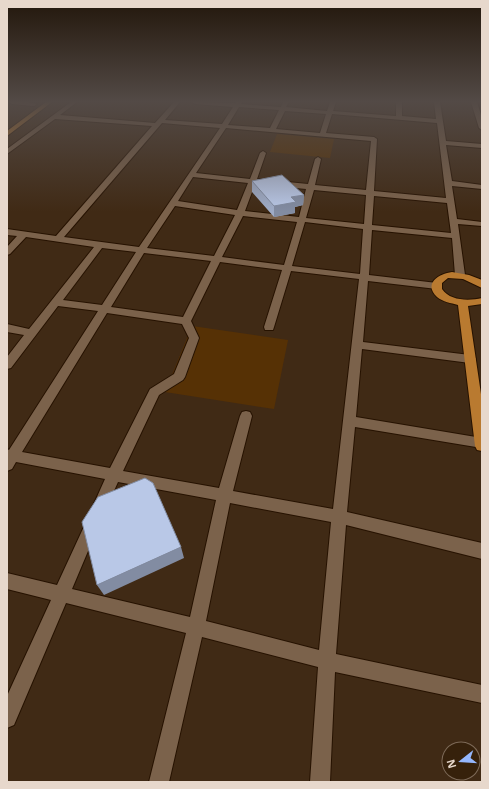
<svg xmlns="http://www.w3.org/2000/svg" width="489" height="789" font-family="'Open Sans',sans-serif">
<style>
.green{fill:#563105}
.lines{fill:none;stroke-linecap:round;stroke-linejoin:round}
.minor-casing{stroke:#261200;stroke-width:2}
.major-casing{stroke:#261200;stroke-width:2}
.minor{fill:#7b624b;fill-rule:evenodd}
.major{fill:#b97a30;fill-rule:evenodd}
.wall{fill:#9facc7}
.shaded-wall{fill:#828ca2}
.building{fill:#b9c8e7;stroke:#828ca2}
</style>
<rect width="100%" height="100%" fill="#402a15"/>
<g class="green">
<path d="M277,134L334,139L330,158L270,152Z"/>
<path d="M192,326L288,340L274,409L165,392Z"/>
</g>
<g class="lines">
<defs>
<g id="minor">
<path d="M9,102H28L37,104L34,106L12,104Z"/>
<path d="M71,102H77L60,115L155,123L174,102H180L165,120L222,124L233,107L195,104L192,102L235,103L236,102H242L241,104L281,107L283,102H289L286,107L327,111L330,102H336L333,111L396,116V102H402V116L436,119L434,102H440L446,141L482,144V148L446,145L452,181L482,185V189L452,186L457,219L482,222V226L458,224L465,275L460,278L455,275L452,238L372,230L369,275L437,283L442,286L437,289L368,281L363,342L470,355L474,356L476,359L474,362L470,363L362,349L356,417L482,438V448L355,427L347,512L482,543V559L346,525L336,654L482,685V703L335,672L330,782H310L318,667L202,637L169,782H149L186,633L66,603L14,725L7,728V696L51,600L7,589V573L57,585L87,520L92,518L97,520L99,525L72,589L190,617L216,500L118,482L104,513L99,515L94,513L92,508L105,479L16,462L12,469L7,471V449L9,450L98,311L58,306L11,368L7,369V357L24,335L7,332V324L29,329L94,247L26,237L10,254L7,255V247L17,236L7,235V229L56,236L152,126L55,119L7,154V149ZM239,107L279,110L270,128L228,125ZM285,111L326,114L320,133L276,129ZM332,114L437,123L446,198L374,191L377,139L374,137L326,133ZM162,123L220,128L139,247L64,237ZM226,128L371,141L366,190L315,185L321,159L318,157L315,159L308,184L257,179L266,153L263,151L260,153L250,179L196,173ZM193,177L248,183L237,210L178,201ZM255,184L306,189L299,217L245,211ZM314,190L366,195L364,224L306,218ZM374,196L447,203L451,233L372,225ZM175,206L235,215L214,256L147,248ZM243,216L297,222L284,265L222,257ZM305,222L363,229L360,274L292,266ZM102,248L136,252L102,305L63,300ZM144,253L211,261L183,317L111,307ZM220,262L282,270L264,327L265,330H273L274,327L291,271L359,279L333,509L233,491L252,416L250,412L246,411L242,412L240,416L219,488L123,471L159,395L183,380L185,377L199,338L191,321ZM107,313L182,324L189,338L174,374L150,389L110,468L22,452ZM230,503L331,522L319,650L206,621Z"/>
<path d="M471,102H477L482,118V130L479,128Z"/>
</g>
<g id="major">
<path d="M46,102H52L7,136V131Z"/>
<path d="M452,272L469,275L482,280V288L463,279L448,278L442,283V289C450,301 469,301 482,298V304L468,306L482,401V451L477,450L475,446L458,305C451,303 443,302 437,297C423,283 439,274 452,272Z"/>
</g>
</defs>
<use href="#minor" class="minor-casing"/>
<use href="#major" class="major-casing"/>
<use href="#minor" class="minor"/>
<use href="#major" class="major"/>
</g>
<path class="wall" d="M252,181L304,195L303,205L295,207V213L274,217L252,192Z"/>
<g class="shaded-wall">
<path d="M304,195L303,205L295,207V213L274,217V206L291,197Z"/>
<path d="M181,547L184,558L104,595L97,585Z"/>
</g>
<g class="building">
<path d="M282,175L304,195L291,197L296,202L274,206L252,181Z"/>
<path d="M145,478L153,483L181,547L97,585L82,522L98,497Z"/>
</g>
<linearGradient id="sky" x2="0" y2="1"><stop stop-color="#23170c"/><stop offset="0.48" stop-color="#534a46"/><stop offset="1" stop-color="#534a46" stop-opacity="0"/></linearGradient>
<rect width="489" height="212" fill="url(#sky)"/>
<rect width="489" height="789" fill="none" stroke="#e7d8cc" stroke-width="16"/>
<g transform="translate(461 761) rotate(253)"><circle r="19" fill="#36210b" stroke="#7d6a58"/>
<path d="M0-3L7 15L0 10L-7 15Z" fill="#95b7fd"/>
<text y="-6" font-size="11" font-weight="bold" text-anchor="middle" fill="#e7d8cc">N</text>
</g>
</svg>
